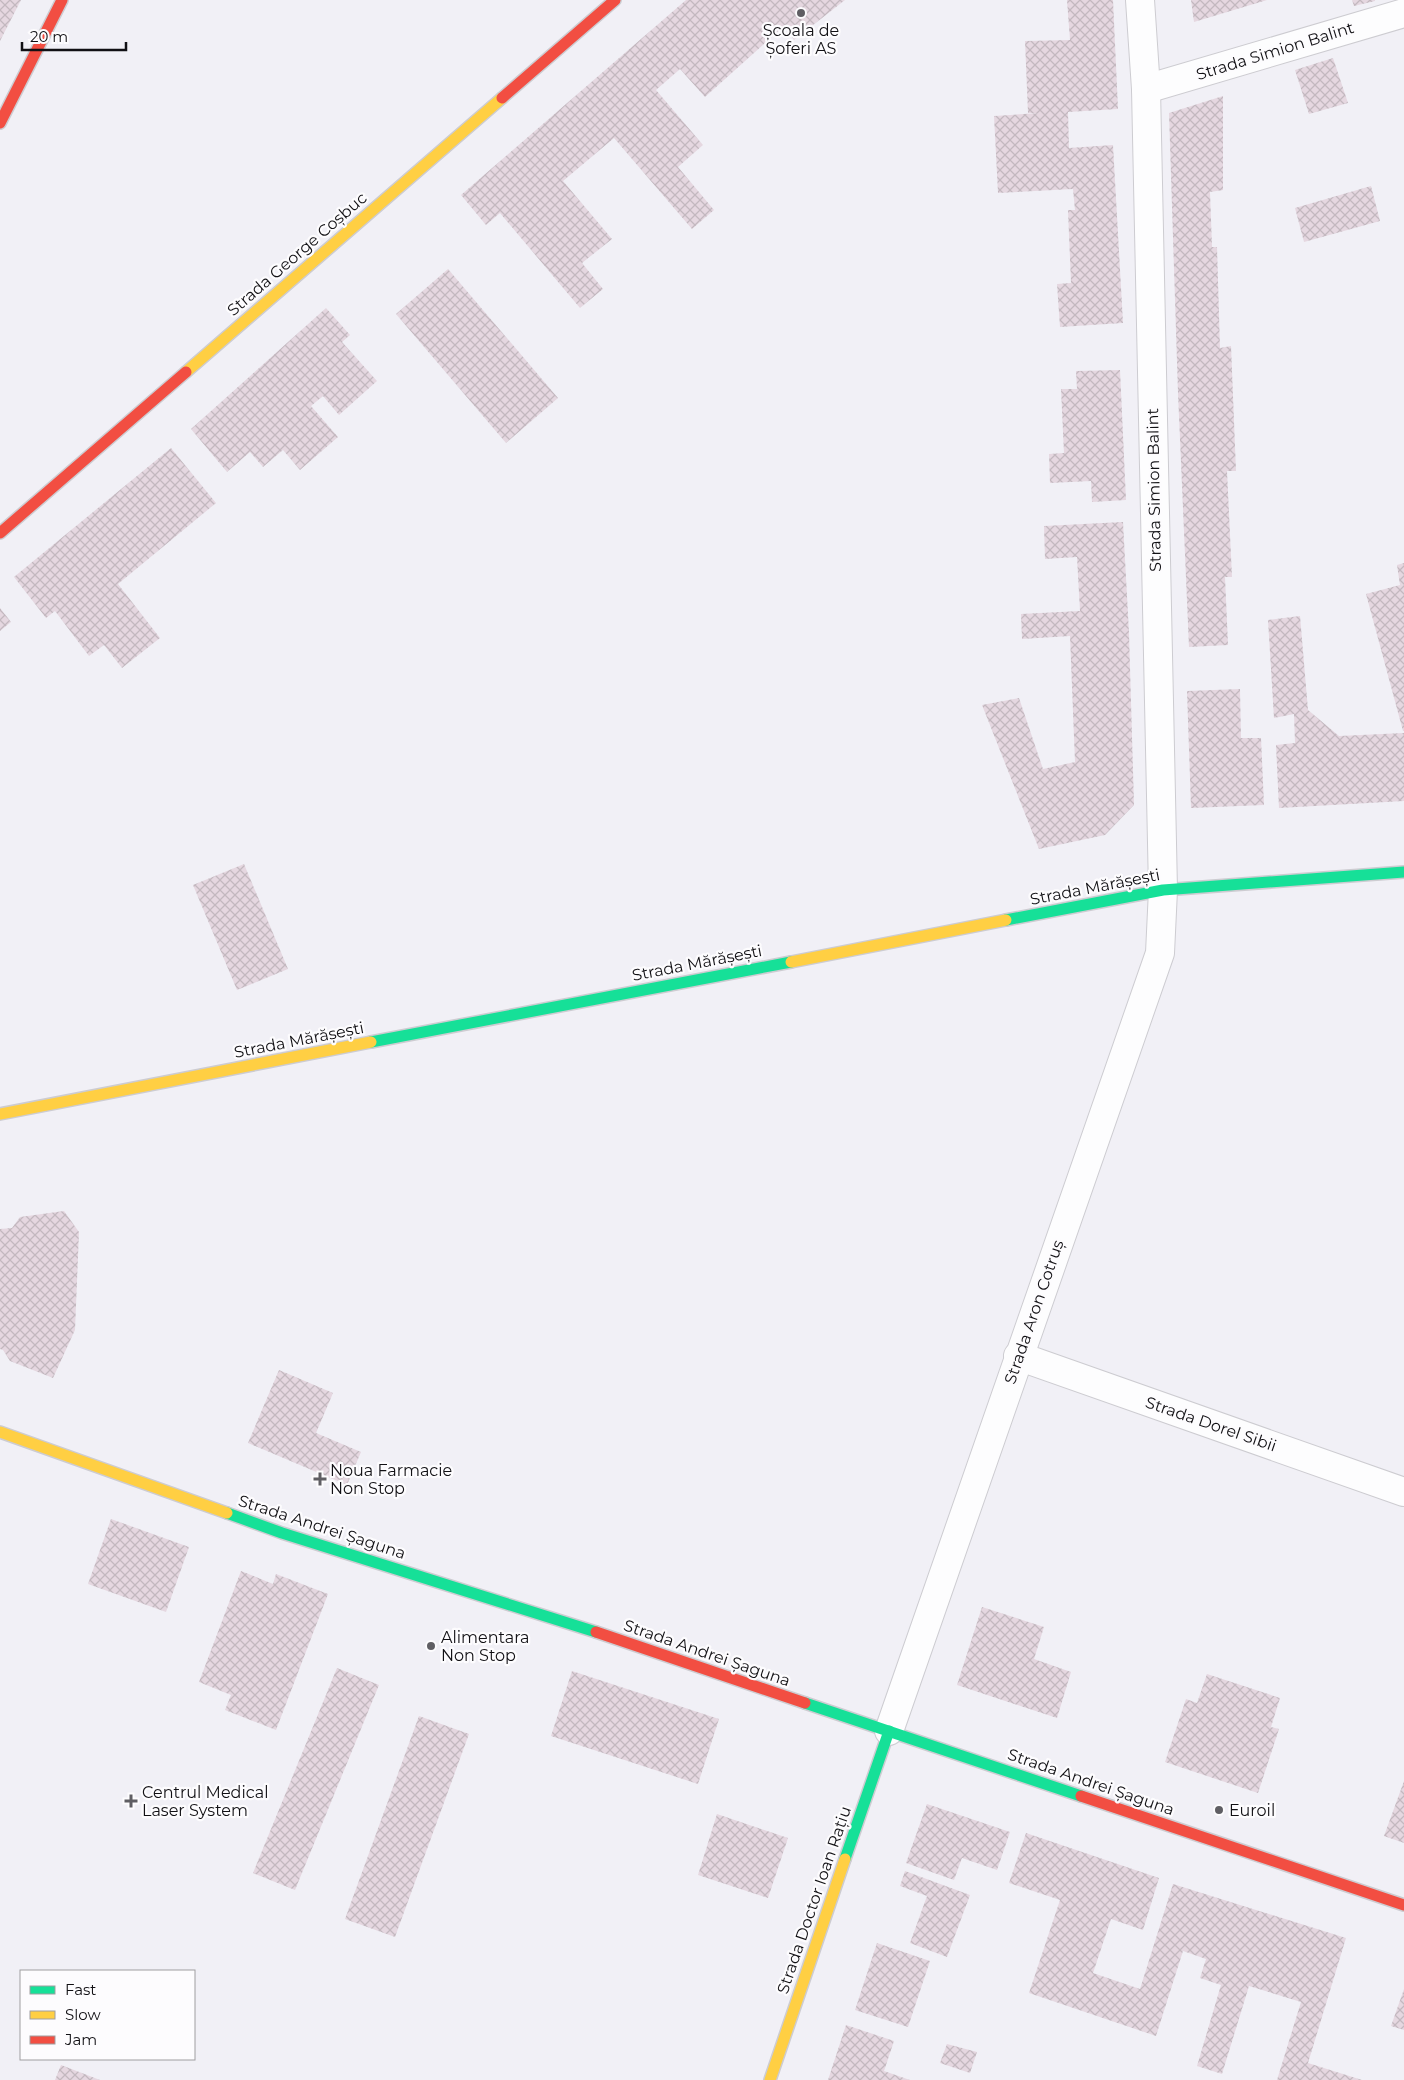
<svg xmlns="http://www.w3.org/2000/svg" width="1404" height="2080" font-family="Montserrat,sans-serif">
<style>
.building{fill:url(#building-cross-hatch)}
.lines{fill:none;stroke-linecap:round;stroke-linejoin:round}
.street-casing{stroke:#cdccd1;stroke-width:30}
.fast-casing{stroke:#cdccd1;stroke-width:14}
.slow-casing{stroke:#cdccd1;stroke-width:14}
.jam-casing{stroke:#cdccd1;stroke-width:14}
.street{stroke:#fdfdfe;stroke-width:28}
.fast{stroke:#16e098;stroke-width:11}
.slow{stroke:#ffcf43;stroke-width:11}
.jam{stroke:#f24e42;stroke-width:11}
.poi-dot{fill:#5f5e63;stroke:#fdfcfe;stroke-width:2}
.labels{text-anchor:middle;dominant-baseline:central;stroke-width:4.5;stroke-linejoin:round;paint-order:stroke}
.poi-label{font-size:16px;fill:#111014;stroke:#fdfcfe;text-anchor:start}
.street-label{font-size:16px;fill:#111014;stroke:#fdfcfe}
</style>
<defs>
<pattern id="building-cross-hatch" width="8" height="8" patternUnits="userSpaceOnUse" patternTransform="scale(1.25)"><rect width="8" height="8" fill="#e5d7e0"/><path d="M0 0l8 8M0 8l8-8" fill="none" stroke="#c3b8bf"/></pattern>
</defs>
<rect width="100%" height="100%" fill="#f1f0f6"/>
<g class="building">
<path d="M0,0H21L0,41Z"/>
<path d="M686,0H845L794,40L784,26L705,97L680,69L656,90L703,145L678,167L714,210L692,229L614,138L563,181L612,239L582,263L603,289L580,308L500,213L486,225L461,195Z"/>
<path d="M1067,0H1113L1118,109L1068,112L1069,148L1113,145L1123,323L1060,327L1057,284L1071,283L1068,210H1075L1073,189L998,193L994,116L1039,113H1028L1025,41L1070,40Z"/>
<path d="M1191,0H1267L1194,22Z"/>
<path d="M1352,0H1375V1L1354,6Z"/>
<path d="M1333,58L1348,103L1309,114L1295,70Z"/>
<path d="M1223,96V190L1210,192L1212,247H1217L1220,348L1231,346L1236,471H1227L1232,577H1225L1228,645L1189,647L1178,393L1169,113Z"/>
<path d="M1371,186L1380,221L1304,242L1295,208Z"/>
<path d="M448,269L558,398L506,443L396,314Z"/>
<path d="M326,308L350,335L342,342L377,381L339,415L323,396L311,406L338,437L300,470L283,450L263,467L250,452L227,472L191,429Z"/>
<path d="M1120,370L1126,500L1092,502L1091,481L1050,483L1049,454L1064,453L1061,389H1077L1076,371Z"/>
<path d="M171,448L216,503L118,584L160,638L122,668L104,645L89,656L55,611L46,618L14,577Z"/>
<path d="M1123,522L1129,633L1134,805L1105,835L1039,849L982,705L1019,698L1043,769L1075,762L1070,636L1022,639L1021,614L1080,611L1077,557L1045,559L1044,526Z"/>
<path d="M1404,563V731H1403L1366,594L1400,585L1397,565Z"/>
<path d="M0,608L11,622L0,631Z"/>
<path d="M1300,616L1308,710L1339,736L1404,733V801L1279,808L1276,745L1295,743L1294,714L1274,718L1268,620Z"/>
<path d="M1240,689L1241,738H1261L1264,805L1191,808L1187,691Z"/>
<path d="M244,864L288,969L237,990L193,885Z"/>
<path d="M64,1211L79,1232L75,1330L53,1378L10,1361L3,1350L0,1349V1229L12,1228L20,1217Z"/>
<path d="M279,1370L333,1393L316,1433L361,1452L347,1485L248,1443Z"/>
<path d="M111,1519L189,1547L166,1612L88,1584Z"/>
<path d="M241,1571L273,1584L276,1574L328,1594L276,1730L225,1710L231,1695L199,1682Z"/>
<path d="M982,1607L1044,1627L1034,1659L1071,1672L1057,1718L957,1685Z"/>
<path d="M337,1668L379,1685L295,1890L253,1873Z"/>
<path d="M572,1671L719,1719L698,1784L551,1736Z"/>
<path d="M1207,1674L1280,1698L1271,1727L1279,1729L1258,1793L1165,1762L1186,1699L1197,1703Z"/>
<path d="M419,1716L469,1734L395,1937L345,1919Z"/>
<path d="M1404,1781V1843L1384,1836Z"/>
<path d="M927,1804L1010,1832L997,1870L962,1858L954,1880L906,1863Z"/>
<path d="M717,1814L788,1838L768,1898L698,1875Z"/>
<path d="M1026,1833L1159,1878L1143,1930L1111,1919L1093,1973L1140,1989L1173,1884L1346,1938L1308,2063L1362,2080H1277L1301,2002L1249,1986L1222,2074L1197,2066L1221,1985L1200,1978L1206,1959L1183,1951L1156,2036L1029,1993L1060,1900L1009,1883Z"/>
<path d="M905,1871L970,1895L947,1957L910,1943L927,1896L900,1886Z"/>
<path d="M877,1943L930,1961L908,2027L855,2010Z"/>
<path d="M1404,1989V2030L1391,2026Z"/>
<path d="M846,2025L894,2041L884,2071L910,2080H828Z"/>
<path d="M947,2044L977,2052L970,2073L940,2063Z"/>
<path d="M61,2065L100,2080H55Z"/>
</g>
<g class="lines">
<defs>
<g id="street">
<path d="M1146,89L1404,13"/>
<path d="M1018,1356L1404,1492"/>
<path d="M889,1731L1160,953L1163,890L1146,89L1140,0"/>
</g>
<g id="fast">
<path d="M1006,920L1163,890L1404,872"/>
<path d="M371,1042L791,962"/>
<path d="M227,1513L282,1533L596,1632"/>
<path d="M805,1703L1081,1796"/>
<path d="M845,1859L889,1731"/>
</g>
<g id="slow">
<path d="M186,372L502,98"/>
<path d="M791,962L1006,920"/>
<path d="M0,1114L371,1042"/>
<path d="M0,1432L227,1513"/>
<path d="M770,2080L845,1859"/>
</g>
<g id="jam">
<path d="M502,98L615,0"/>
<path d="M0,123L62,0"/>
<path d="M0,533L186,372"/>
<path d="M596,1632L805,1703"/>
<path d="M1081,1796L1404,1905"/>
</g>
</defs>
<use href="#street" class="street-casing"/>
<use href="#fast" class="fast-casing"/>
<use href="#slow" class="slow-casing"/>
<use href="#jam" class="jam-casing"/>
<use href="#street" class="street"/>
<use href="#fast" class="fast"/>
<use href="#slow" class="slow"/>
<use href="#jam" class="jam"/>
</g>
<g class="poi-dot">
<circle cx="801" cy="13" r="5"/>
<path d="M317.5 1471.5h5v5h5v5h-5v5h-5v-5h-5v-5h5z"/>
<circle cx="431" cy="1646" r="5"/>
<path d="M128.5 1793.5h5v5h5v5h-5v5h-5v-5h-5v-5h5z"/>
<circle cx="1219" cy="1810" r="5"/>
</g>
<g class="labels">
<g class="poi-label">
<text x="801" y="30" text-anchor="middle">Școala de<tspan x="801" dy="18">Șoferi AS</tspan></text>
<text x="330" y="1470">Noua Farmacie<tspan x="330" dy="18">Non Stop</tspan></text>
<text x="441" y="1637">Alimentara<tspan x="441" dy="18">Non Stop</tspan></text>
<text x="142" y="1792">Centrul Medical<tspan x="142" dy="18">Laser System</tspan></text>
<text x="1229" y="1810">Euroil</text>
</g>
<g class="street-label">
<text transform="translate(1275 51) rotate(-17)">Strada Simion Balint</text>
<text transform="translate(297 254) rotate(-41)">Strada George Coșbuc</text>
<text transform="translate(1154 490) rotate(-91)">Strada Simion Balint</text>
<text transform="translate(1095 887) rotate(-11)">Strada Mărășești</text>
<text transform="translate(697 963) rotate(-11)">Strada Mărășești</text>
<text transform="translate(299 1040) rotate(-11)">Strada Mărășești</text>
<text transform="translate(1034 1312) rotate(-71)">Strada Aron Cotruș</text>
<text transform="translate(1211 1424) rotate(19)">Strada Dorel Sibii</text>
<text transform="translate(322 1527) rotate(18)">Strada Andrei Șaguna</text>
<text transform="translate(707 1653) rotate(19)">Strada Andrei Șaguna</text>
<text transform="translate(1091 1782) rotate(19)">Strada Andrei Șaguna</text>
<text transform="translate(814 1900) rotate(-71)">Strada Doctor Ioan Rațiu</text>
</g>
</g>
<rect x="20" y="1970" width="175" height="90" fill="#fdfcfe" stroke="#9f9ea0"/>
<rect x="30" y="1986" width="25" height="8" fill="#16e098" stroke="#9f9ea0"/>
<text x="65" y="1995" font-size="15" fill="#111014">Fast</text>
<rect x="30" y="2011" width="25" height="8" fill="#ffcf43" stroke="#9f9ea0"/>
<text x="65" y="2020" font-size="15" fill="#111014">Slow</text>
<rect x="30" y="2036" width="25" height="8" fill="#f24e42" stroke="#9f9ea0"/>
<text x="65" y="2045" font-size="15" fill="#111014">Jam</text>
<path d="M22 42v8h104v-8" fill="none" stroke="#111014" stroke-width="2.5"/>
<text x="30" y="42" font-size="15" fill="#111014" stroke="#fdfcfe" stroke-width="4" paint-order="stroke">20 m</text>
</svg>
